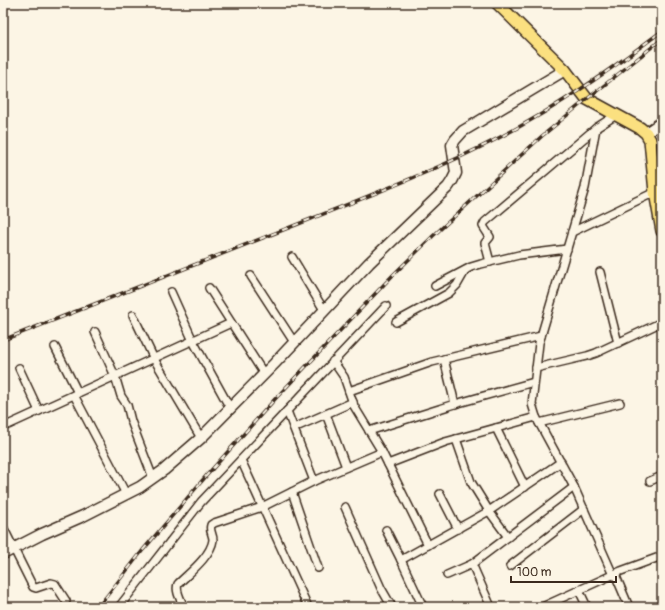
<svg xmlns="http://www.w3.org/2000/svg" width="665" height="610" font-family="Pangolin,sans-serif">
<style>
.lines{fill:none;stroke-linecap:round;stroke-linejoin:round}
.street-casing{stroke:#3b2a1e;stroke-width:10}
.secondary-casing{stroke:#3b2a1e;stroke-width:13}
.primary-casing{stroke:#3b2a1e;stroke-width:14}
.street{stroke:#fcf5e5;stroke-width:7}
.secondary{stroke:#fcf5e5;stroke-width:10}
.primary{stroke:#fbe080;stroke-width:11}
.rail-casing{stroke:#3b2a1e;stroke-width:3.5}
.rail{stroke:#fcf5e5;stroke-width:2;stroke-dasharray:6;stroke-linecap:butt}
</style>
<rect width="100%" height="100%" fill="#fcf5e5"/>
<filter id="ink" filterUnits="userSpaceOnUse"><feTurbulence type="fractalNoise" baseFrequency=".025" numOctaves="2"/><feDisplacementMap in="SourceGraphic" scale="8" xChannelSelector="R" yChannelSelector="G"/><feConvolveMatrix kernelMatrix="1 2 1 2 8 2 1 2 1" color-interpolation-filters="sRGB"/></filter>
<g filter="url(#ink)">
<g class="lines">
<defs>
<g id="street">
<path d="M596,128L585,188L539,343L532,404L536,417L574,487L613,575"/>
<path d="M572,232L655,192"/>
<path d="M292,257L324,310"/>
<path d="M490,262L485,243L490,237L483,226L485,222L596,128L616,115"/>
<path d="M600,272L618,343"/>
<path d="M251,276L294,342"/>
<path d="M435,286L471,267L481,264L519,255L567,249"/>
<path d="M209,288L264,374"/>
<path d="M171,292L193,341L230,408"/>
<path d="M133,315L154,359L201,438"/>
<path d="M396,322L449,293L457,285L465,271"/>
<path d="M95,332L115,376L121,396L127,405L131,421L153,478"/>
<path d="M55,347L78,393"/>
<path d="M444,359L455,404"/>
<path d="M333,361L344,377L354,406L382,452L428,545"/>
<path d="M19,368L39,411"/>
<path d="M536,368L587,356L596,353L662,322"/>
<path d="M349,391L432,362L541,336"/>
<path d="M74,395L126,494"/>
<path d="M287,411L314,481"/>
<path d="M326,414L346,467"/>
<path d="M539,423L620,403"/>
<path d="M8,425L231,323"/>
<path d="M294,428L353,402"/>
<path d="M496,428L525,487"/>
<path d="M369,431L455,404L534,382"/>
<path d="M456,439L471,482L489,511L508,537"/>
<path d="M241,460L308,607"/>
<path d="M388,464L445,442L536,417"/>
<path d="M650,481L662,476"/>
<path d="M292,492L318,568"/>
<path d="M440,494L458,529"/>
<path d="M345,507L381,588L392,607"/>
<path d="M3,527L33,587L36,588L51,583L55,584L66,601"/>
<path d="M386,530L401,560L423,607"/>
<path d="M401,560L489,511L561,462"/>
<path d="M472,564L491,607"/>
<path d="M510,566L584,509"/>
<path d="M615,574L629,607"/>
<path d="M447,575L472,564L574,487"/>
<path d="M579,590L587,607"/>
<path d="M119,607L201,502L386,306"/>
<path d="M184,607C181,600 175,591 178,584C189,573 211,556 213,540C213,534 209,531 211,525L214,523L262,507L314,481L382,452"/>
<path d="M542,607L621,571L662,556"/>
</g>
<g id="secondary">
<path d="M646,133L662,122"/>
<path d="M3,554L42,534L83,516L140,487L164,470L201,438L274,364L369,263L448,187L452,181L456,173L452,145L455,140L463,131L565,70"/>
</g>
<path id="primary" d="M497,3L565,70L587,99L640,128L646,133L650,140L655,192L662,231"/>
</defs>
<use href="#street" class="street-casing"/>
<use href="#secondary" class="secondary-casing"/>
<use href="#primary" class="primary-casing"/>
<use href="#street" class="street"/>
<use href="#secondary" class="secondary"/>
<use href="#primary" class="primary"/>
<defs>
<g id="rail">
<path d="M3,340C106,300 208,259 311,219C388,188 466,159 538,116C581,91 622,61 662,31"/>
<path d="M98,607L143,550L207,475L275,399L393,275L433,236L542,136L587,99L662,39"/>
</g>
</defs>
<use href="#rail" class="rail-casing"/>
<use href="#rail" class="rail"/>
</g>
</g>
<rect width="665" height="610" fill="none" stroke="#fcf5e5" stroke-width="16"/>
<rect x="8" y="8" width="649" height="594" fill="none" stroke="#3b2a1e" stroke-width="1.5" filter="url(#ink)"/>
<path d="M511 576v6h105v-6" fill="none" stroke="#3b2a1e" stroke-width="2"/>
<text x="517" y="576" font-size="12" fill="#3b2a1e" stroke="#fcf5e5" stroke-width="3" paint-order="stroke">100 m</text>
</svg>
